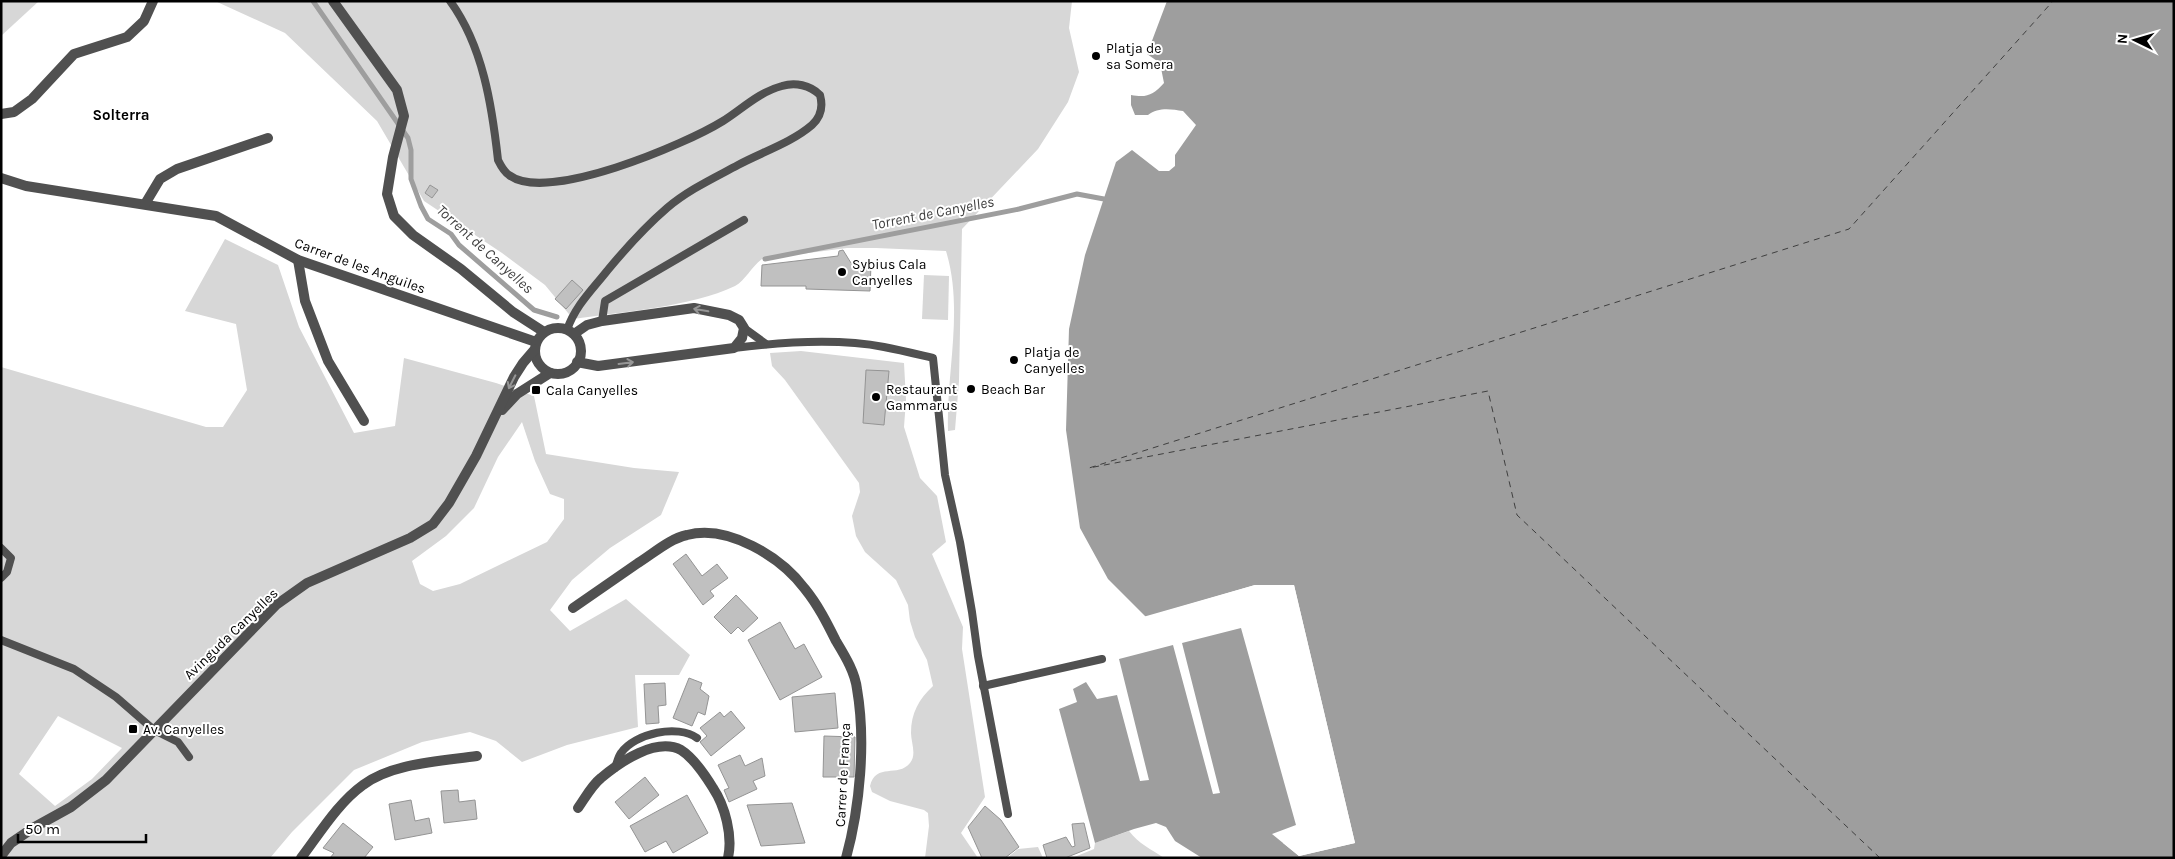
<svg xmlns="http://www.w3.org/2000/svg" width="2175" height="859" font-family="Karla,sans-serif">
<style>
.green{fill:#d7d7d7;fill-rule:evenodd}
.water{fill:#9e9e9e}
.pier{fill:#fff}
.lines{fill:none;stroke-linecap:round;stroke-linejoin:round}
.stream{stroke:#9e9e9e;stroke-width:5}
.ferry{stroke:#3f3f3f;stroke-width:1;stroke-dasharray:6 5;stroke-linecap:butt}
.building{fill:#c0c0c0;stroke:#949494}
.service{stroke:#505050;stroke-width:8}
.minor{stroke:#505050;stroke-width:10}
.oneway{stroke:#969696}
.poi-dot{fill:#000;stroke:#fff;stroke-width:2}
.labels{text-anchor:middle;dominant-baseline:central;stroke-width:4;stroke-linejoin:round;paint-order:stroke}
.poi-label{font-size:14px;fill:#000;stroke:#fff;text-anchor:start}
.street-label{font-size:14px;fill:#000;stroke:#fff}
.neighbourhood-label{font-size:15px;font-weight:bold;fill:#000;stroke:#fff}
.water-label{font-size:15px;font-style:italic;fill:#3f3f3f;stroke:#fff}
</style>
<rect width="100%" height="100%" fill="#fff"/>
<g class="green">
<path d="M1,1H39L1,36Z"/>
<path d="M215,1H1072L1069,28L1079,72L1068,102L1038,149L962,229L959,381L955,430L948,431C946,372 964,310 946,251L876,248H847L762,259C751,267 745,281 735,286C691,307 621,312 573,319L545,285L502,253L424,201L377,121L285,33Z"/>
<path d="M225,239L278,265L299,327L354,433L395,426L404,358L496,383L534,396L546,454L634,468L679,472L661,515L610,548L572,580L550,610L570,631L626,599L690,655L679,675H635L638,727L567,745L522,762L496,741L470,732L422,742L354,770L292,832L270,858H1V367L206,427H223L247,390L236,324L185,311ZM522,422L535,461L550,494L564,499V519L547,542L460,584L433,591L420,584L412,561L446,536L474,508L498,457ZM58,716L122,748L92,779L55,806L19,774Z"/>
<path d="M924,275L949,276L948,320L922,319Z"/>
<path d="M801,351L904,363L906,400L904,427L920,478L937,496L946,542L932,554L963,627L962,649L985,797L961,833L978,858H925L929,826L928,813L924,810L890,801L872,792L870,786C876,762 898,778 910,763C917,755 911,742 911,733C911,713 919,699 933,686L927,660L915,637L910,621L908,605L896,580L865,552L856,536L852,516L860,492L859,483L785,380L772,366L770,353Z"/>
<path d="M1129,831C1139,844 1151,849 1164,858H1072L1094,849L1095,843Z"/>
<path d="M1038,847L1043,858H1007L1018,849Z"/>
</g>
<path class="water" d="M1167,1H2174V858H1202L1175,841L1166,827L1156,823L1134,829L1095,843L1059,709L1077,702L1073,689L1086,682L1097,699L1117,695L1140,781L1149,780L1119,659L1173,645L1213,794L1220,793L1182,643L1241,628L1296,825L1272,834L1299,856L1355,843L1294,585H1255L1146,617L1108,579L1080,528L1066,430L1069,329L1085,255L1116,162L1132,150L1159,171H1169L1175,166V155L1196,125L1183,111C1171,109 1158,107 1148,115H1135L1131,105V95C1147,98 1153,95 1164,83L1160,63L1147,54Z"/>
<path class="pier" d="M1255,585H1294L1355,843L1299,856L1283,843L1286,842L1299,853L1352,841L1292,588L1255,587L1146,619L1143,617Z"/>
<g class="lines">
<g class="stream">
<path d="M313,1L408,138L411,150V179L421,206L428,219L451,234L459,245L534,310L557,317"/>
<path d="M765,259L1019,209L1077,194L1104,199"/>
</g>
<path class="ferry" d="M1880,858L1517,515L1488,391L1089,468L1849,229L2053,1"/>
</g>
<g class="building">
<path d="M430,185L438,190L432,198L425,193Z"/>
<path d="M843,250L851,263L871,264L870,291L806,289V286H761L762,265L838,256L839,251Z"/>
<path d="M572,280L583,290L566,309L555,299Z"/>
<path d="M866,370L889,371L884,425L863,423Z"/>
<path d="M686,554L702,576L717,564L728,578L710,591L714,596L703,605L673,564Z"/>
<path d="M736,595L758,618L743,632L738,627L731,634L714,617Z"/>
<path d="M780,622L795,649L804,644L822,677L780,700L748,640Z"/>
<path d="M689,678L702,683L700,689L709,696L705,715L698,712L692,726L673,718Z"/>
<path d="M665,683L666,705L658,706L659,723L646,724L644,684Z"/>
<path d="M835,693L838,728L795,732L792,697Z"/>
<path d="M731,711L745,728L711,756L700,742L707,736L700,728L720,712L724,717Z"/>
<path d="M824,736L855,737L854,777H823Z"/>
<path d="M740,755L745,766L762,758L765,776L753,781L757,789L729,802L724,790L729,788L718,765Z"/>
<path d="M645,777L659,795L629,819L615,802Z"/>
<path d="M458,790L459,802L475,800L477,819L444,823L441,791Z"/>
<path d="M687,795L708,833L673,853L666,841L645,852L630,826Z"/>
<path d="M411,800L415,821L429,818L432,833L395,840L389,804Z"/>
<path d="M792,803L805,843L761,846L747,805Z"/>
<path d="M985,806L1001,820L1019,847L1005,858H982L968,827Z"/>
<path d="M343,823L373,847L364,858H330L334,853L323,848Z"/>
<path d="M1084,823L1090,848L1065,858H1047L1043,845L1066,837L1072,847L1075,846L1072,824Z"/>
</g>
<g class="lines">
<g class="service">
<path d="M450,1C483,46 492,106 498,160C501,166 503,171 509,175C546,204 686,144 723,121C742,109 759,92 782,86C795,82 810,85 820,95C823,106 821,117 812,125C791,143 762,152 738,165C714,178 688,190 667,208C645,227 626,248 607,271C592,290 575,306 567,330"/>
<path d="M602,321L605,301L744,220"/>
<path d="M744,328L766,344"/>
<path d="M734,348C782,342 837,338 884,347C900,350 916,354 933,358L945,475L960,542L972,612L978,656L1008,814"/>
<path d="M1,548L11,558L7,572L1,578"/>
<path d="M1,640L74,669L116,697L154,730L178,742L189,757"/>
<path d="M983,686L1102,659"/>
<path d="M615,768C617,763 618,757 621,753C635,733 678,724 697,738"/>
</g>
<g class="minor">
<path d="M333,1L397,90L404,116L393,157L387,194L394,216L413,235L461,269L513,312L544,332"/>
<path d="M1,114L14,112L32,99L74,54L127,37L144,21L153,1"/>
<path d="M1,178L26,186L216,216L298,260L536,342"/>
<path d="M145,204L160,179L177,169L268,138"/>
<path d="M298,260L305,301L328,361L364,421"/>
<circle cx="558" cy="351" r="23"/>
<path d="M574,334L587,325L602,321L694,308L729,315L739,320L744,328L742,338L734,348L598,366L577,362"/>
<path d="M502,410L517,394L550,373"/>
<path d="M573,608C595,593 616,578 638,563C654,553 669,539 687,535C728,524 781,557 805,589C818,605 827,623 836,641C845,656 855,672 857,689C866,741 860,807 846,858"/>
<path d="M578,808C585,798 592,785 601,778C620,762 656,737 681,750C694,758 705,775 713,788C725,806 733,836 728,858"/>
<path d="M1,856L11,843L33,828L71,807L106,780L276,605L307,583L410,538L433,524L449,503L476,456L514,377L523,363L535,349"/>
<path d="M301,858C320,833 338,803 363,785C392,763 442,761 477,756"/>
</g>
</g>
<defs><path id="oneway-shaft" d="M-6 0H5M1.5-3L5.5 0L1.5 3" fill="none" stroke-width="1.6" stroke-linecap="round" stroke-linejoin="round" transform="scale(1.25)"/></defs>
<g class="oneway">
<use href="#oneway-shaft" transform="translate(701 310) rotate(-170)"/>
<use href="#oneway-shaft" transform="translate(626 363) rotate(-7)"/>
<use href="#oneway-shaft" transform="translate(512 382) rotate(117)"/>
</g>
<g class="poi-dot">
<circle cx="1096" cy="56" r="5"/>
<circle cx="842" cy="272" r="5"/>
<circle cx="1014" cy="360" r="5"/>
<circle cx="971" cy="389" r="5"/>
<rect x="531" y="385" width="10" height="10" rx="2.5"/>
<circle cx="876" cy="397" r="5"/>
<rect x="128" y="724" width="10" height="10" rx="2.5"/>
</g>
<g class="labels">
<g class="poi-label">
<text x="1106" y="48">Platja de<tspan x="1106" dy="16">sa Somera</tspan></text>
<text x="852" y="264">Sybius Cala<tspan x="852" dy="16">Canyelles</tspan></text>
<text x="1024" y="352">Platja de<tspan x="1024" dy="16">Canyelles</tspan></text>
<text x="886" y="389">Restaurant<tspan x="886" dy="16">Gammarus</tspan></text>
<text x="981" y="389">Beach Bar</text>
<text x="546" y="390">Cala Canyelles</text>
<text x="143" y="729">Av. Canyelles</text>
</g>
<g class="street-label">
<text transform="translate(360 266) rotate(20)">Carrer de les Anguiles</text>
<text transform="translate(231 634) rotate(-44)">Avinguda Canyelles</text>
<text transform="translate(843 775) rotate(-87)">Carrer de França</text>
</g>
<g class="neighbourhood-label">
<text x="121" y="115">Solterra</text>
</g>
<g class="water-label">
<text transform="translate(933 213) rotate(-11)">Torrent de Canyelles</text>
<text transform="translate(485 249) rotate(42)">Torrent de Canyelles</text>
</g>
</g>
<rect width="2175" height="859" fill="none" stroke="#000000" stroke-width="5"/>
<g transform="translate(2135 40) rotate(275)" stroke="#ffffff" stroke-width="4" paint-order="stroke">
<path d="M0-4L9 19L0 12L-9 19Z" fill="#000000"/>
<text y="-8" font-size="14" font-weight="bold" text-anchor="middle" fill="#000000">N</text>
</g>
<path d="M18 834v8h128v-8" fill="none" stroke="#000000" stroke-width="2.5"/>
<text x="25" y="834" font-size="15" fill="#000000" stroke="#ffffff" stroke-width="4" paint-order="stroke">50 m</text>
</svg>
